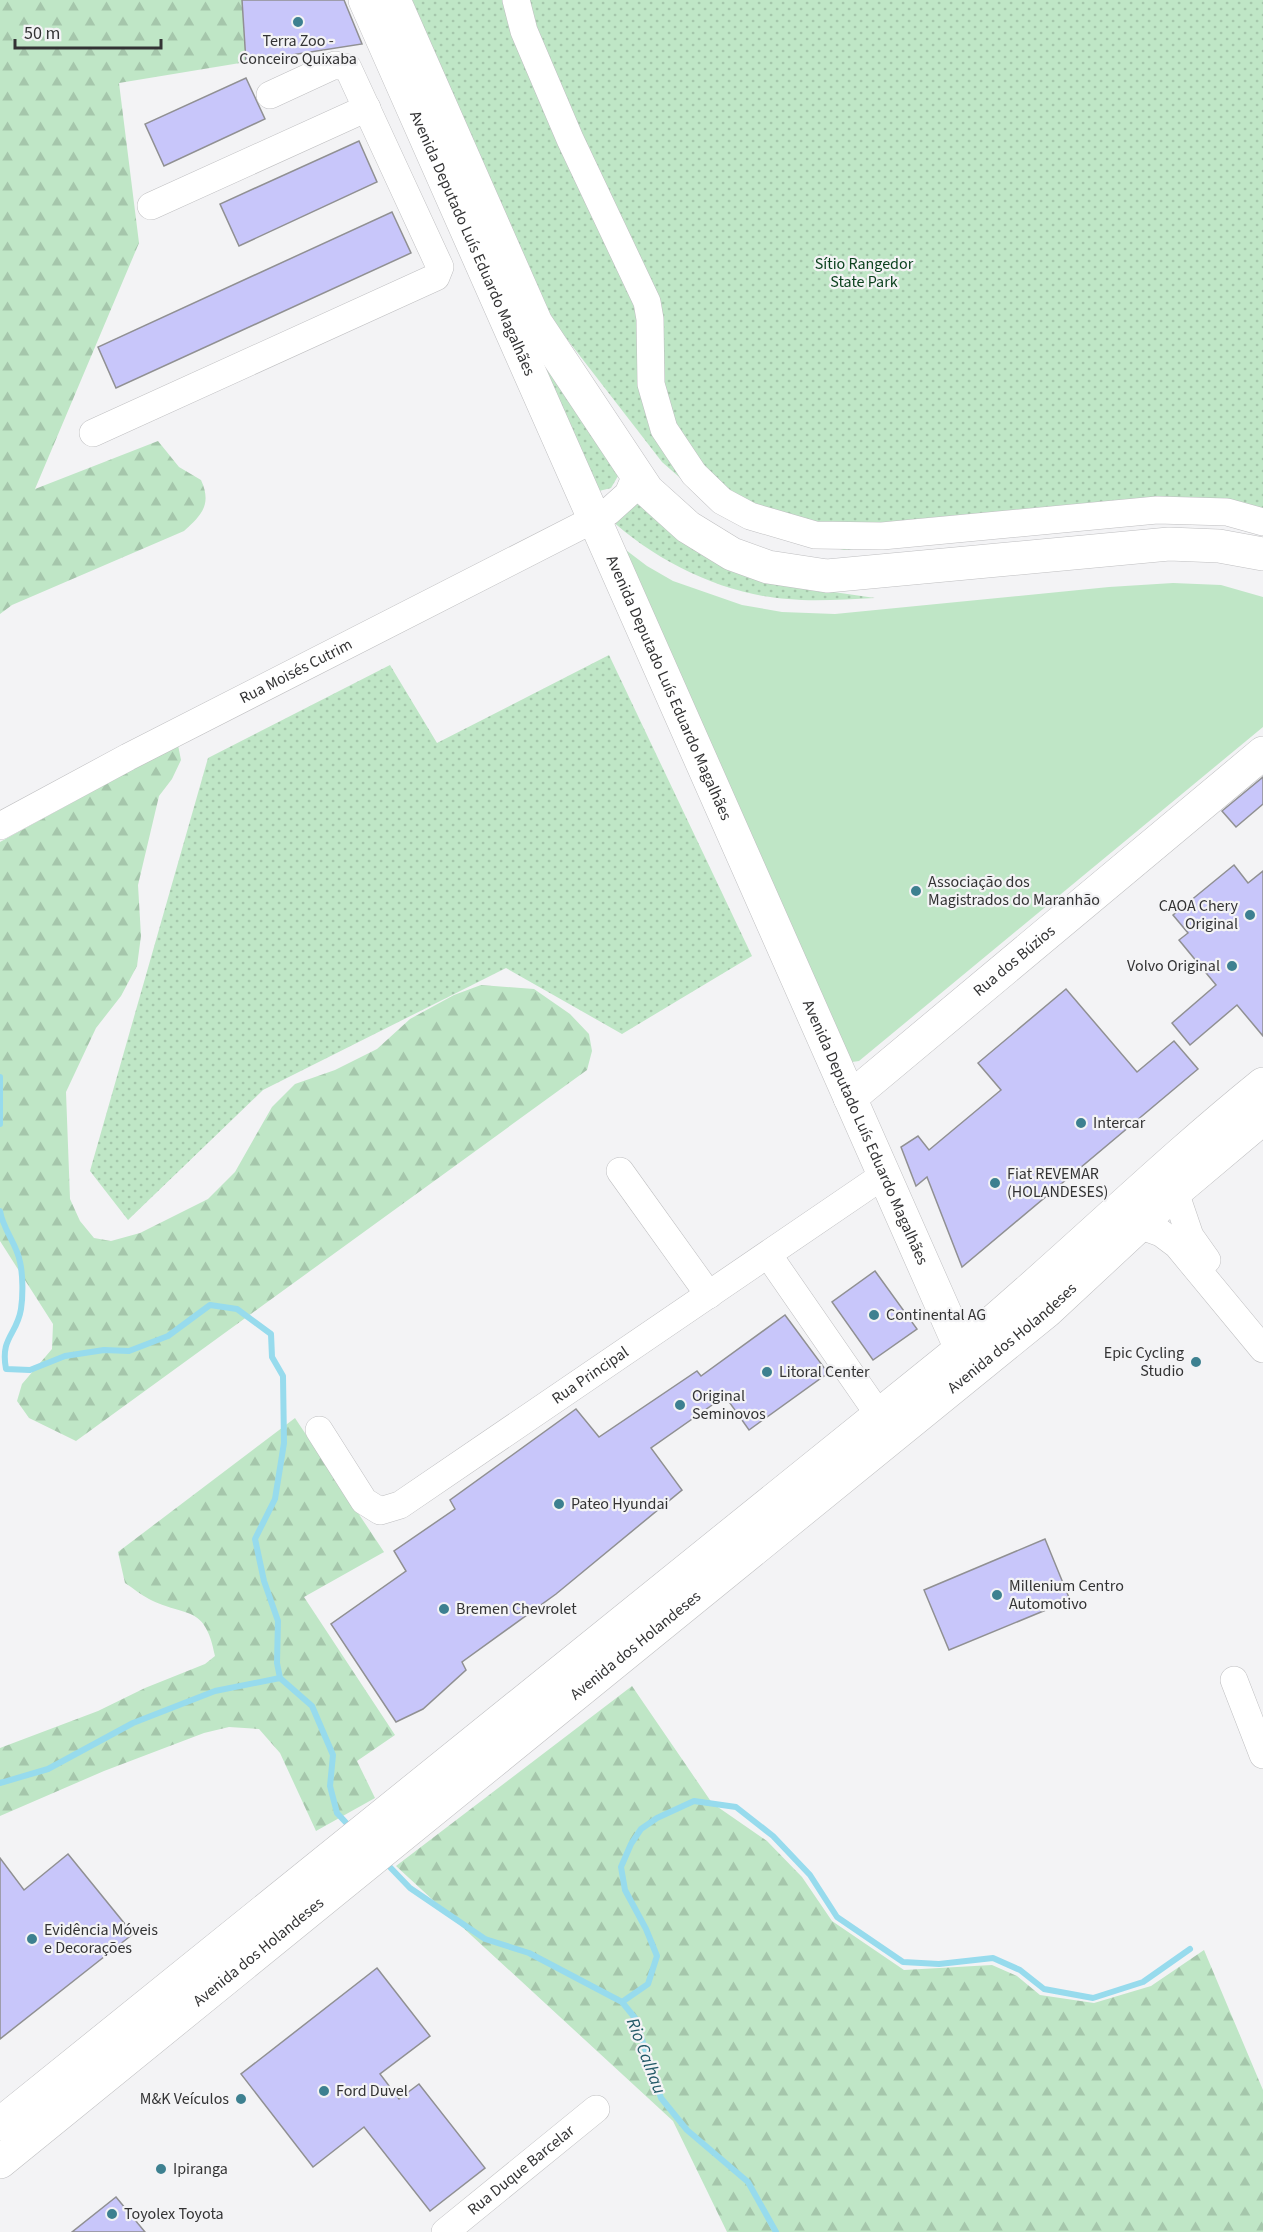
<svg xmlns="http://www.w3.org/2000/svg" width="1263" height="2232" font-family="'Source Sans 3',sans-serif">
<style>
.grass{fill:url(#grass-dots)}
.forest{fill:url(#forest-firs)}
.pitch{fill:#bfe6c6}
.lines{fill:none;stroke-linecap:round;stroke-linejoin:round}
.stream{stroke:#97dbed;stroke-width:6}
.building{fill:#c8c6fa;stroke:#909092;stroke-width:1.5}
.minor-casing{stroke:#bfbfc1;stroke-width:28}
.major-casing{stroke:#bfbfc1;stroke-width:34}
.minor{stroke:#fff;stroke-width:27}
.major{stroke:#fff;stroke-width:33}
.poi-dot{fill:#3d8090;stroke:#f3f3f5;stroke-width:2}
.labels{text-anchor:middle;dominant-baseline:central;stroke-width:4.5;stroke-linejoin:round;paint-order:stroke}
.poi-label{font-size:16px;fill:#333334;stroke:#f3f3f5;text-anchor:start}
.street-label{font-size:16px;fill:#333334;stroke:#f3f3f5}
.park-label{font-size:16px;fill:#0c421f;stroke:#f3f3f5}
.water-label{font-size:18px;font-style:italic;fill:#225967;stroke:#f3f3f5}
</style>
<defs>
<pattern id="grass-dots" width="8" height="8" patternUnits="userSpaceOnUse" patternTransform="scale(1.5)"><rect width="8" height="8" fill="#bfe6c6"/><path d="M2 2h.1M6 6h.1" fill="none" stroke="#a5c6ab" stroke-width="1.8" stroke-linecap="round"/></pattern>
<pattern id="forest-firs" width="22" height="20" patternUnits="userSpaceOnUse" patternTransform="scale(1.5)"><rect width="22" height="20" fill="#bfe6c6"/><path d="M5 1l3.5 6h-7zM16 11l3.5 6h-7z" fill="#a5c6ab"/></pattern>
</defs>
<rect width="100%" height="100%" fill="#f3f3f5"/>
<g class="grass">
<path d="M408,0H1263V527L1183,515L844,550L749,527L711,505L662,462L546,312Z"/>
<path d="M546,358L618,476L611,488L599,491L540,364Z"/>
<path d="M638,500L813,589L875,598C846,599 817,602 788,599C724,595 655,561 609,518Z"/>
<path d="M609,655L752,956L622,1034L506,968L263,1090L128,1220L90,1171L208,758L390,665L437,743Z"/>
</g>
<g class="forest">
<path d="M0,0H242L246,62L119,83L139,243L35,489L158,441L179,467L201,480C212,504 202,515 184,531L12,605L0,614Z"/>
<path d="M178,745L181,760L172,779L159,796L138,885L141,936L137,966L121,996L96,1028L66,1092L70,1199L80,1221L94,1238L111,1241L140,1233L208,1199L235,1172L272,1107L295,1084L335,1070L377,1049L410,1019L454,995L481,985L534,989L570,1014L589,1034L592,1051L587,1070L76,1441L29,1418L17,1401L22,1384L52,1349L53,1324L0,1241V842Z"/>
<path d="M295,1418L384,1552L304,1597L395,1735L357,1761L375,1798L316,1831L280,1753L259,1729L229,1727L204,1733L104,1771L0,1816V1748L98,1711L145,1688L205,1664L215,1656C205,1603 186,1618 149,1599C141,1595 133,1588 125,1583L118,1552Z"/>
<path d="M632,1686L712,1803L767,1841L802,1877L832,1921L904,1970L992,1965L1017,1976L1040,1995L1094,2003L1151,1986L1204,1950L1263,2090V2232H727L673,2121L396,1866Z"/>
</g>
<path class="pitch" d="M614,541L647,566L673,581L742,605L782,612L835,614L1109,587L1173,583L1221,585L1263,597V727L859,1061L852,1062Z"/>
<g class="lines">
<g class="stream">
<path d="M0,1077V1124"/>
<path d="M0,1211C3,1230 17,1244 20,1262C23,1275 23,1296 21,1309C17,1335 0,1337 6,1369L30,1370L65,1356L104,1350L129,1351L168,1336L210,1305L237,1309L271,1334L272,1357L283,1376L284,1443L275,1499L255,1539L264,1581L278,1621L277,1663L280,1678"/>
<path d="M0,1783L48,1769L133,1723L215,1691L280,1678L312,1706L333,1755L330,1786L337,1813L351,1828"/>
<path d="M386,1863L410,1888L485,1939L529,1953L622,2002L635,2018L661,2098L687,2130L748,2182L776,2232"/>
<path d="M622,2002L648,1984L657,1956L646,1929L625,1890L621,1867L631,1844L641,1829L657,1818L694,1801L736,1807L773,1836L810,1875L837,1917L903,1962L939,1964L993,1958L1020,1970L1044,1989L1093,1998L1143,1982L1190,1949"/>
</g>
</g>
<g class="building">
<path d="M242,0H344L362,44L246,62Z"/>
<path d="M246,78L265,119L164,166L145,124Z"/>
<path d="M359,141L377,182L239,246L220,204Z"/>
<path d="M392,212L411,253L116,388L98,347Z"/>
<path d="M1263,777V804L1236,827L1222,811Z"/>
<path d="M1234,865L1248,883L1263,871V1036L1237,1005L1190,1045L1172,1023L1216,985L1179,940L1188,933L1173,915Z"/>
<path d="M1066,989L1137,1072L1174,1041L1198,1069L962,1267L927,1177L916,1186L901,1147L918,1136L929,1150L1001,1090L978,1063Z"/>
<path d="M875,1271L917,1329L873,1360L832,1302Z"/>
<path d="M785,1315L828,1373L749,1430L725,1396L651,1448L682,1490L556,1594L462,1662L466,1670L423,1709L396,1722L331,1624L406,1571L394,1551L455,1509L450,1500L576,1409L599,1437L697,1371L701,1376Z"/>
<path d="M1045,1539L1070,1600L949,1650L924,1590Z"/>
<path d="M68,1854L133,1934L0,2039V1858L24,1890Z"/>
<path d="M377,1968L430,2036L380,2074L399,2099L419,2084L485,2168L430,2211L364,2127L313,2167L241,2074Z"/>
<path d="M116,2197L145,2232H72Z"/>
</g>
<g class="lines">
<defs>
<g id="minor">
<path d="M516,0L524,31L570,139L647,302L650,319L651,384L664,429L694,474L722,501L750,516L815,535L882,536L1157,510L1227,512L1263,522"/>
<path d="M151,206L367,108"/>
<path d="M93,433L436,277L440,267L348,68L335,65L270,95"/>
<path id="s1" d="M0,826L128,757L608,512L628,494L636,475"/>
<path d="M620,1171L709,1295"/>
<path d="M1175,1192L1190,1236L1207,1260"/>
<path d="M1139,1225L1161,1233L1177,1245L1263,1349"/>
<path d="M769,1256L879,1415"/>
<path id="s2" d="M319,1430L364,1501L380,1511L400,1505L884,1175"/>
<path d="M1234,1680L1263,1755"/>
<path id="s3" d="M445,2232L596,2109"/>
</g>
<g id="major">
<path id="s4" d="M365,0L961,1349L979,1357"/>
<path d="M394,0L536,323L647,490L688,527L732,554L768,567L827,576L1169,544L1219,546L1263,554"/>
<path id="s5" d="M850,1098L1263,753"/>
<path d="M0,2124L961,1349C1064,1263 1159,1168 1263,1084"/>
<path id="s6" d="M0,2162L1047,1311L1175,1192L1263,1118"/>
</g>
</defs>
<use href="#minor" class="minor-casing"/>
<use href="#major" class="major-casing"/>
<use href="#minor" class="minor"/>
<use href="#major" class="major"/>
</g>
<g class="poi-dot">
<circle cx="298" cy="22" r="6"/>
<circle cx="916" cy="891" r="6"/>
<circle cx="1250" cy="915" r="6"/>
<circle cx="1232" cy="966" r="6"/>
<circle cx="1081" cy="1123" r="6"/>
<circle cx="995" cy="1183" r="6"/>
<circle cx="874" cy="1315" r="6"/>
<circle cx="1196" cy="1362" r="6"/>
<circle cx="767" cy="1372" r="6"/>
<circle cx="680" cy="1405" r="6"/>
<circle cx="559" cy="1504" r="6"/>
<circle cx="997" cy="1595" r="6"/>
<circle cx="444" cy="1609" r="6"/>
<circle cx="32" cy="1939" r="6"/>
<circle cx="324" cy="2091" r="6"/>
<circle cx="241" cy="2099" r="6"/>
<circle cx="161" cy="2169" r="6"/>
<circle cx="112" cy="2214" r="6"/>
</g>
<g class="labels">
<g class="poi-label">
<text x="298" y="41" text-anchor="middle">Terra Zoo -<tspan x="298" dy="18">Conceiro Quixaba</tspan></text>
<text x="928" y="882">Associação dos<tspan x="928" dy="18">Magistrados do Maranhão</tspan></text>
<text x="1238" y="906" text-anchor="end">CAOA Chery<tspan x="1238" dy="18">Original</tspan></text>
<text x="1220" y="966" text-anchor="end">Volvo Original</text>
<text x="1093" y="1123">Intercar</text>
<text x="1007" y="1174">Fiat REVEMAR<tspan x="1007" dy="18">(HOLANDESES)</tspan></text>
<text x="886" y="1315">Continental AG</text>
<text x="1184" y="1353" text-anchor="end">Epic Cycling<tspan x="1184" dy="18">Studio</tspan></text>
<text x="779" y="1372">Litoral Center</text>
<text x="692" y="1396">Original<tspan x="692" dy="18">Seminovos</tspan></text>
<text x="571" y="1504">Pateo Hyundai</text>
<text x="1009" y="1586">Millenium Centro<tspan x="1009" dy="18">Automotivo</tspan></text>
<text x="456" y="1609">Bremen Chevrolet</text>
<text x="44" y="1930">Evidência Móveis<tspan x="44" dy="18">e Decorações</tspan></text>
<text x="336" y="2091">Ford Duvel</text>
<text x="229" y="2099" text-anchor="end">M&amp;K Veículos</text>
<text x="173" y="2169">Ipiranga</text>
<text x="124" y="2214">Toyolex Toyota</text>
</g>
<g class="street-label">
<text stroke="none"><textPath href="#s4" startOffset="266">Avenida Deputado Luís Eduardo Magalhães</textPath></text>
<text stroke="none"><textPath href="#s1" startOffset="334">Rua Moisés Cutrim</textPath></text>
<text stroke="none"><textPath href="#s4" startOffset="752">Avenida Deputado Luís Eduardo Magalhães</textPath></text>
<text stroke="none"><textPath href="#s5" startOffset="214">Rua dos Búzios</textPath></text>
<text stroke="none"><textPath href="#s4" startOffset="1238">Avenida Deputado Luís Eduardo Magalhães</textPath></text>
<text stroke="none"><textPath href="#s6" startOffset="1305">Avenida dos Holandeses</textPath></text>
<text stroke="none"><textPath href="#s2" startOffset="354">Rua Principal</textPath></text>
<text stroke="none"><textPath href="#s6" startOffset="819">Avenida dos Holandeses</textPath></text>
<text stroke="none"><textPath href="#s6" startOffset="333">Avenida dos Holandeses</textPath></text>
<text stroke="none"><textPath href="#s3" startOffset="98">Rua Duque Barcelar</textPath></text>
</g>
<g class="park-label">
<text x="864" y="264">Sítio Rangedor<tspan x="864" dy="18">State Park</tspan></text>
</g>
<g class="water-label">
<text transform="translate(646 2056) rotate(69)">Rio Calhau</text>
</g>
</g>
<path d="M15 39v9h146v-9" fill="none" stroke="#333334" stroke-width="3"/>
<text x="24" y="39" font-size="18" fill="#333334" stroke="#f3f3f5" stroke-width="4.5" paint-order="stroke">50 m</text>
</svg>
